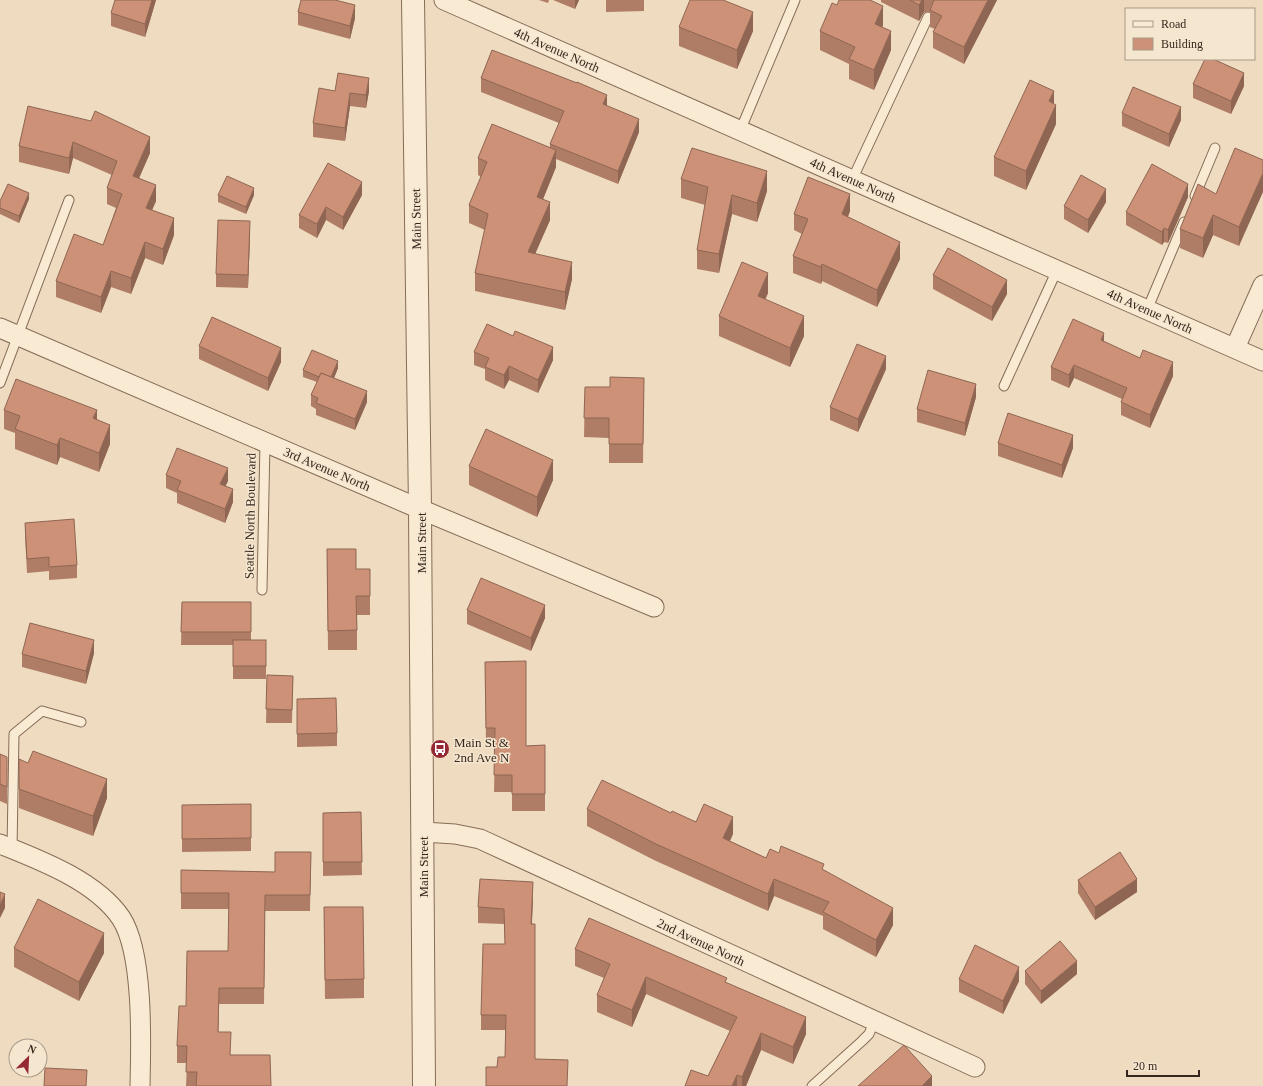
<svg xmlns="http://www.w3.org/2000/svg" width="1263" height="1086" font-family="Georgia,serif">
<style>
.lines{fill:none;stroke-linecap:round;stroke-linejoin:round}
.service-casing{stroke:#876c58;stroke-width:11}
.minor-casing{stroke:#876c58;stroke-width:21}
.tertiary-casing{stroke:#876c58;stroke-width:24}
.service{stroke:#f9ead3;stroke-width:9}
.minor{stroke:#f9ead3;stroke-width:19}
.tertiary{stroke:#f9ead3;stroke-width:22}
.wall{fill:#af7d65}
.shaded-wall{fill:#8f6653}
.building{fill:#cc9176;stroke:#8f6653}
.labels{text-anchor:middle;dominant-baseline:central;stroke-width:3;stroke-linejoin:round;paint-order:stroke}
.street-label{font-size:13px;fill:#36261c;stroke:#f5e6cf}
.poi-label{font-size:13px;fill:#36261c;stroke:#f5e6cf;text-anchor:start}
</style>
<rect width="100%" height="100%" fill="#eedbc0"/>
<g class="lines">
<defs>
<g id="service">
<path d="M740,131L795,0"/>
<path d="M852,180L928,17"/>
<path d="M1195,196L1215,148"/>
<path d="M1147,310L1184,222"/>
<path d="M0,383L69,200"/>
<path d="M1004,386L1057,270"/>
<path d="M262,590L265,442"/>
<path d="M12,849L14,734L42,711L81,722"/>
<path d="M812,1086L862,1041L869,1034L874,1022"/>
</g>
<g id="minor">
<path d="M444,0L1263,361"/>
<path d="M0,328L420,509L654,607"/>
<path d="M1235,348L1263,285"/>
<path d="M423,832L455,834L480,839L975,1067"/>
<path d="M0,844C40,860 96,881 121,918C144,953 141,1044 140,1086"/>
</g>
<path id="tertiary" d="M413,0L420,509L424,1086"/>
</defs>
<use href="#service" class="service-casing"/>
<use href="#minor" class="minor-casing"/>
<use href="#tertiary" class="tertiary-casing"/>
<use href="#service" class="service"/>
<use href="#minor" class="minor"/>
<use href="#tertiary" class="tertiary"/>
</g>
<g class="wall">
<path d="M156,0L145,37L111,26V13Z"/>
<path d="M539,0H549L548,3Z"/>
<path d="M553,0H579L575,9Z"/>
<path d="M606,0H644V11L606,12Z"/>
<path d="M881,0H997L964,64L933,48V32L935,29L930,27V12H924L919,21L881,2Z"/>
<path d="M298,12L355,18L350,39L298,25Z"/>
<path d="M883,25L882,27L891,50L874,90L849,79V64L820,50V31Z"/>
<path d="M679,27L753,31L737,69L679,46Z"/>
<path d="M481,78L607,106L639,132L618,184L556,159V167L543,199L550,220L535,254L572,279L565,310L475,291V273L485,230L469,223V205L481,177L478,175V158L550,147V144L559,123L481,92Z"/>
<path d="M1193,84L1244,86L1231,114L1193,98Z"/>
<path d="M335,91H369L366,108L350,106L345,141L313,137V123Z"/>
<path d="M1054,104L1056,124L1026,190L994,176V157Z"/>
<path d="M28,106L150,153L139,178L156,201L152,210L174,235L163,265L145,258L131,294L111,287L101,313L56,297V281L103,245L116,208L107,204V188L112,175L73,158L69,174L19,162V146Z"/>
<path d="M1122,113L1181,120L1169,147L1122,126Z"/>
<path d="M1263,160L1239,246L1213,235L1203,258L1180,248V229L1216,194Z"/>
<path d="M681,179L767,191L757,222L732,214L719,273L697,269V250L705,205L681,198Z"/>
<path d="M218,195H254L246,214L218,202Z"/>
<path d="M362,195L343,230L326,220L317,238L299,228V215Z"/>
<path d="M1188,197L1168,243L1164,242L1162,245L1126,225V212Z"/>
<path d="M29,199L19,223L0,214V201Z"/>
<path d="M1106,202L1088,233L1064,219V206Z"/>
<path d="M850,211L848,217L900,259L877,307L822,281L821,284L793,273V256L802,234L794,230V214Z"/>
<path d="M250,235L248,288L216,287V274Z"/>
<path d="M933,275L1007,294L992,321L933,289Z"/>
<path d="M768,293L765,300L804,336L790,367L719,336V316Z"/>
<path d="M1104,342L1173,376L1150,428L1121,415V402L1122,399L1074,378L1069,388L1051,380V367Z"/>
<path d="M199,346L281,362L268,391L199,359Z"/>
<path d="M474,352L553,360L538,393L509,380L504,389L485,380V369L474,365Z"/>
<path d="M338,368L334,378L367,402L355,430L316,415V409L311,406V395L317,382L303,377V370Z"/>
<path d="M886,369L858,432L830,420V407Z"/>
<path d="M644,378L643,463H609V438L584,437L585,387H610Z"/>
<path d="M976,397L965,436L917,422V409Z"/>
<path d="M4,410L97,419L110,444L99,472L60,457L57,465L15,449V433L4,429Z"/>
<path d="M998,443L1073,448L1062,478L998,456Z"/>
<path d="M469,466L553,480L537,517L469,485Z"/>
<path d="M166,475L228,481L225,486L233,502L225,523L177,503V493L166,488Z"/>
<path d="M25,523L77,565V578L49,580V571L27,573L25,536Z"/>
<path d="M327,549L356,569H370V615H357V650H328Z"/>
<path d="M182,602H251V640L266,666V679H233V645H181Z"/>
<path d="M467,610L545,618L531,651L467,624Z"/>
<path d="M94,653L86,684L22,667V654Z"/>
<path d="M485,662L526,746L545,745V811H512V792H494L495,745H486Z"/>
<path d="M267,675L293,676L292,723H266Z"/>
<path d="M297,699L337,733V746L297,747Z"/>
<path d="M0,754L7,757V804L0,801Z"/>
<path d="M19,789L107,798L93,836L19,808Z"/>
<path d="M182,805L251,838V851L182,852Z"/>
<path d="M587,809L671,813L733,834L730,841L766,858L779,853L824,870L893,925L876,957L823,929V916L774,896L768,911L656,861L587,826Z"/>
<path d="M361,812L362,875L323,876V813Z"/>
<path d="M311,852L310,911H265L264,1004H219L218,1032L231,1055L271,1086H186L187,1063H177V1046L186,1006L228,951L229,909H181V870L275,872Z"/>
<path d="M1078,880L1137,892L1095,920L1078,893Z"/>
<path d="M533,897L532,924L535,1059L568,1076L497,1067L505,1057V1030H481V1015L505,944L504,924L478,923V907Z"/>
<path d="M324,907L364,979V998L325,999Z"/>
<path d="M14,948L104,953L79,1001L14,967Z"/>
<path d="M575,949L727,983L806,1034L793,1064L761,1050L746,1086H685L708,1076L730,1031L646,994L632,1027L597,1012V995L604,978L575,966Z"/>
<path d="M1025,971L1077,974L1041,1004L1025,984Z"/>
<path d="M959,979L1019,981L1003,1014L959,992Z"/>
</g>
<g class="shaded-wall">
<path d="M152,0H156L145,37V24Z"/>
<path d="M575,0H579L575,9Z"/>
<path d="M922,0H924V12L919,21V5Z"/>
<path d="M988,0H997L964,64V47Z"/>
<path d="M355,5V18L350,39V26Z"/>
<path d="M883,6V25L875,43V24Z"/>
<path d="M753,12V31L737,69V50Z"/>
<path d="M891,31V50L874,90V70Z"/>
<path d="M1244,73V86L1231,114V101Z"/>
<path d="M369,78V91L366,108V95Z"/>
<path d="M1054,91V108L1056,105V124L1026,190V171L1049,101Z"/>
<path d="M350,93V106L345,141V128Z"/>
<path d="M607,95V109L603,104Z"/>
<path d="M1181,107V120L1169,147V134Z"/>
<path d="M639,119V132L618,184V171Z"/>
<path d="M150,137V153L133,192V176Z"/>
<path d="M73,142V158L69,174V158Z"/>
<path d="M556,150V167L537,214V197Z"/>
<path d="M767,171V191L757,222V203Z"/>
<path d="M1263,173V192L1239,246V227Z"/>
<path d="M362,182V195L343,230V217Z"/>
<path d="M1188,184V197L1168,243V230Z"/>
<path d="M156,185V201L146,224V208Z"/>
<path d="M254,188V195L246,214V207Z"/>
<path d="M1106,189V202L1088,233V220Z"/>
<path d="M29,193V199L19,223V216Z"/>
<path d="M850,194V211L842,231V214Z"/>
<path d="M732,195V214L719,273V254Z"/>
<path d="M550,202V220L528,270V252Z"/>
<path d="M326,207V220L317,238V224Z"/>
<path d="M1213,215V235L1203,258V238Z"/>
<path d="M174,218V235L163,265V249Z"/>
<path d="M250,221V235L248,288V275Z"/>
<path d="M1164,228V242L1162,245V232Z"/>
<path d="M145,242V258L131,294V278Z"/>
<path d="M900,242V259L877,307V290Z"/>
<path d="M572,262V279L565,310V292Z"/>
<path d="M822,264V281L821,284V267Z"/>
<path d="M111,271V287L101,313V297Z"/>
<path d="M768,273V293L758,316V296Z"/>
<path d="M1007,280V294L992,321V307Z"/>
<path d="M804,316V336L790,367V348Z"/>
<path d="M1104,333V347L1101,340Z"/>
<path d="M553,347V360L538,393V380Z"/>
<path d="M281,348V362L268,391V378Z"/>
<path d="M886,356V369L858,432V419Z"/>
<path d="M338,361V368L330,388V381Z"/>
<path d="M1173,362V376L1150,428V415Z"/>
<path d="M1074,365V378L1069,388V375Z"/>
<path d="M509,366V380L504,389V375Z"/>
<path d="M976,384V397L965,436V423Z"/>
<path d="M367,391V402L355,430V419Z"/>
<path d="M97,410V429L93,418Z"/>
<path d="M110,425V444L99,472V453Z"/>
<path d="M1073,435V448L1062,478V465Z"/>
<path d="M60,438V457L57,465V445Z"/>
<path d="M553,460V480L537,517V497Z"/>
<path d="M228,468V481L220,498V484Z"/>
<path d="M233,489V502L225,523V509Z"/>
<path d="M545,605V618L531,651V638Z"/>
<path d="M94,640V653L86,684V671Z"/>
<path d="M107,779V798L93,836V816Z"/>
<path d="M733,817V834L723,855V838Z"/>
<path d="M774,879V896L768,911V894Z"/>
<path d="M1137,879V892L1095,920V907Z"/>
<path d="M533,882V897L531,939V924Z"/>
<path d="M5,894V908L0,918V905Z"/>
<path d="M893,908V925L876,957V940Z"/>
<path d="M104,933V953L79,1001V982Z"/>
<path d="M1077,961V974L1041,1004V991Z"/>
<path d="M1019,967V981L1003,1014V1001Z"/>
<path d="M646,977V994L632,1027V1010Z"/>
<path d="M219,988V1004L218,1048V1032Z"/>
<path d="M806,1017V1034L793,1064V1047Z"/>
<path d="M761,1033V1050L746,1086H742V1077Z"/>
<path d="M737,1075V1086H732Z"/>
<path d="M932,1076V1086H922Z"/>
</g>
<g class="building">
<path d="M115,0H152L145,24L111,13Z"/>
<path d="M301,0H335L355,5L350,26L298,12Z"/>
<path d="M690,0H723L753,12L737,50L679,27Z"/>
<path d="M839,0H870L883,6L875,24L891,31L874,70L849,59L855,47L820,31L832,3L837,5Z"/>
<path d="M910,0H922L919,5Z"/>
<path d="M934,0H988L964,47L933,32L942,16L930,10Z"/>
<path d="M492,50L577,83V82L607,95L603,104L639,119L618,171L550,144L564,111L481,78Z"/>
<path d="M1205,59H1213L1244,73L1231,101L1193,84Z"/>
<path d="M338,73L369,78L366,95L350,93L345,128L313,123L319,88L335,91Z"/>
<path d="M1030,80L1054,91L1049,101L1056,105L1026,171L994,157Z"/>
<path d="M1133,87L1181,107L1169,134L1122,113Z"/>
<path d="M28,106L91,121L95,111L150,137L133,176L156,185L146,208L174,218L163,249L145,242L131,278L111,271L101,297L56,281L74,234L103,245L122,194L107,188L117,161L73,142L69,158L19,146Z"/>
<path d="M492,124L556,150L537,197L550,202L528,252L572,262L565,292L475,273L488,214L469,205L487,162L478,158Z"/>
<path d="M692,148L767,171L757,203L732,195L719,254L697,250L708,187L681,179Z"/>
<path d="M1235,148L1263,160V173L1239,227L1213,215L1203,238L1180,229L1198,184L1216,194Z"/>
<path d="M328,163L362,182L343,217L326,207L317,224L299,215Z"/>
<path d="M1152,164L1188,184L1168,230L1164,228L1162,232L1126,212Z"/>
<path d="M1081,175L1106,189L1088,220L1064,206Z"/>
<path d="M227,176L254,188L246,207L218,195Z"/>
<path d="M808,177L850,194L842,214L900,242L877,290L822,264L821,267L793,256L808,219L794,214Z"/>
<path d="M8,184L29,193L19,216L0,208V201Z"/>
<path d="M218,220L250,221L248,275L216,274Z"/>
<path d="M948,248L1007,280L992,307L933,275Z"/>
<path d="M742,262L768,273L758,296L804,316L790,348L719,316Z"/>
<path d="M212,317L281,348L268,378L199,346Z"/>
<path d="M1073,319L1104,333L1101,340L1140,358L1143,350L1173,362L1150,415L1121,402L1127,388L1074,365L1069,375L1051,367Z"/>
<path d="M487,324L513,336L515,331L553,347L538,380L509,366L504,375L485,367L489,358L474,352Z"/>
<path d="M857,344L886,356L858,419L830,407Z"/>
<path d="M312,350L338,361L331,377L321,373L319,377L303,370Z"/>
<path d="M928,370L976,384L965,423L917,409Z"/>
<path d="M321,373L367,391L355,419L316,403L318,398L311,395Z"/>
<path d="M610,377L644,378L643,444H609V418H584L585,387H610Z"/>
<path d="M16,379L97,410L93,418L110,425L99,453L60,438L57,445L15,429L20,416L4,410Z"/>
<path d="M1008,413L1073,435L1062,465L998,443Z"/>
<path d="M486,429L553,460L537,497L469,466Z"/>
<path d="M177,448L228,468L220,484L233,489L225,509L177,490L181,481L166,475Z"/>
<path d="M74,519L77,565L49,567V557L27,559L25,523Z"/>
<path d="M327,549H356V569H370V596H356L357,630L328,631Z"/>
<path d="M481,578L545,605L531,638L467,610Z"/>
<path d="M182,602H251V632H181Z"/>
<path d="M30,623L94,640L86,671L22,654Z"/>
<rect x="233" y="640" width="33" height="26"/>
<path d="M526,661V746L545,745V794H512V775H494L495,728H486L485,662Z"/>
<path d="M267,675L293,676L292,710L266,709Z"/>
<path d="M336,698L337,733L297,734V699Z"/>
<path d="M33,751L107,779L93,816L19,789V759L28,763Z"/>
<path d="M0,754L7,757V787L0,784Z"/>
<path d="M602,780L671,813L672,811L696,822L704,804L733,817L723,838L766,858L770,849L779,853L781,846L824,864L822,869L893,908L876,940L823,912L829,902L774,879L768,894L656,844L587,809Z"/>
<path d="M251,804V838L182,839V805Z"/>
<path d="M361,812L362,862H323V813Z"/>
<path d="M275,852H311L310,895H265L264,988H219L218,1032H231L230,1055H270L271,1086H196L197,1072H186L187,1046H177L179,1006H186L187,951H228L229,893H181V870L275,872Z"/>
<path d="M1120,852L1137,879L1095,907L1078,880Z"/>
<path d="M480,879L533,882L531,924H535V1059L568,1060L567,1086H486V1067H497L498,1057H505L506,1015H481L483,944H505L504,909L478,907Z"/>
<path d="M0,892L5,894L0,905Z"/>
<path d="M38,899L104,933L79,982L14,948Z"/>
<path d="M324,907H363L364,979L325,980Z"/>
<path d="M589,918L727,978L725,982L806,1017L793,1047L761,1033L742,1077L737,1075L732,1086H685L691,1070L708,1076L737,1017L646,977L632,1010L597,995L610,964L575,949Z"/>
<path d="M1060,941L1077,961L1041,991L1025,971Z"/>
<path d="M975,945L1019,967L1003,1001L959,979Z"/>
<path d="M904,1045L932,1076L922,1086H858Z"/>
<path d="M45,1068L87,1070L86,1086H44Z"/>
</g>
<defs>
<symbol id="bus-disc" viewBox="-11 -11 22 22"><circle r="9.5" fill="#962834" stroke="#f5e6cf"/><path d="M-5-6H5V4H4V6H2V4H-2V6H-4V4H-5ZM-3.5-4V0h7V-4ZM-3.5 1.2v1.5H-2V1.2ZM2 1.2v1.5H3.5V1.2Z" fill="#fff"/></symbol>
</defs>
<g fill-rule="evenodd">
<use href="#bus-disc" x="429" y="738" width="22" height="22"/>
</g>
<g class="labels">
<g class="street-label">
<text transform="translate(557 50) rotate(24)">4th Avenue North</text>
<text transform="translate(853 180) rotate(24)">4th Avenue North</text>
<text transform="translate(416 219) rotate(-91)">Main Street</text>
<text transform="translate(1150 311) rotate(24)">4th Avenue North</text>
<text transform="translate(327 469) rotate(23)">3rd Avenue North</text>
<text transform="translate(250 516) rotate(-89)">Seattle North Boulevard</text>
<text transform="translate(421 543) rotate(-90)">Main Street</text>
<text transform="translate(423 867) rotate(-90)">Main Street</text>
<text transform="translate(701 942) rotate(25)">2nd Avenue North</text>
</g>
<g class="poi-label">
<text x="454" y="742">Main St &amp;<tspan x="454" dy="15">2nd Ave N</tspan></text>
</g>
</g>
<rect x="1125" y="8" width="130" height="52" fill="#f5e6cf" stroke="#a99987"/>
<rect x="1133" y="21" width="20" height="6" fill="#f9ead3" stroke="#a99987"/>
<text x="1161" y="28" font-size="12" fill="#36261c">Road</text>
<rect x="1133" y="38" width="20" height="12" fill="#cc9176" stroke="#a99987"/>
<text x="1161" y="48" font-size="12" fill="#36261c">Building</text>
<g transform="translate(28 1058) rotate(24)"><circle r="19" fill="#f5e6cf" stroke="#a99987"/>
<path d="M0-3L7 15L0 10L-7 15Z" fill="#962834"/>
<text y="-6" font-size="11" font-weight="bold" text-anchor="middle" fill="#36261c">N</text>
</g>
<path d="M1127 1070v6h72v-6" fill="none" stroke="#36261c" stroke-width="2"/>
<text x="1133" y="1070" font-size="12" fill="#36261c" stroke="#f5e6cf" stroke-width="3" paint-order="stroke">20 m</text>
</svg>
